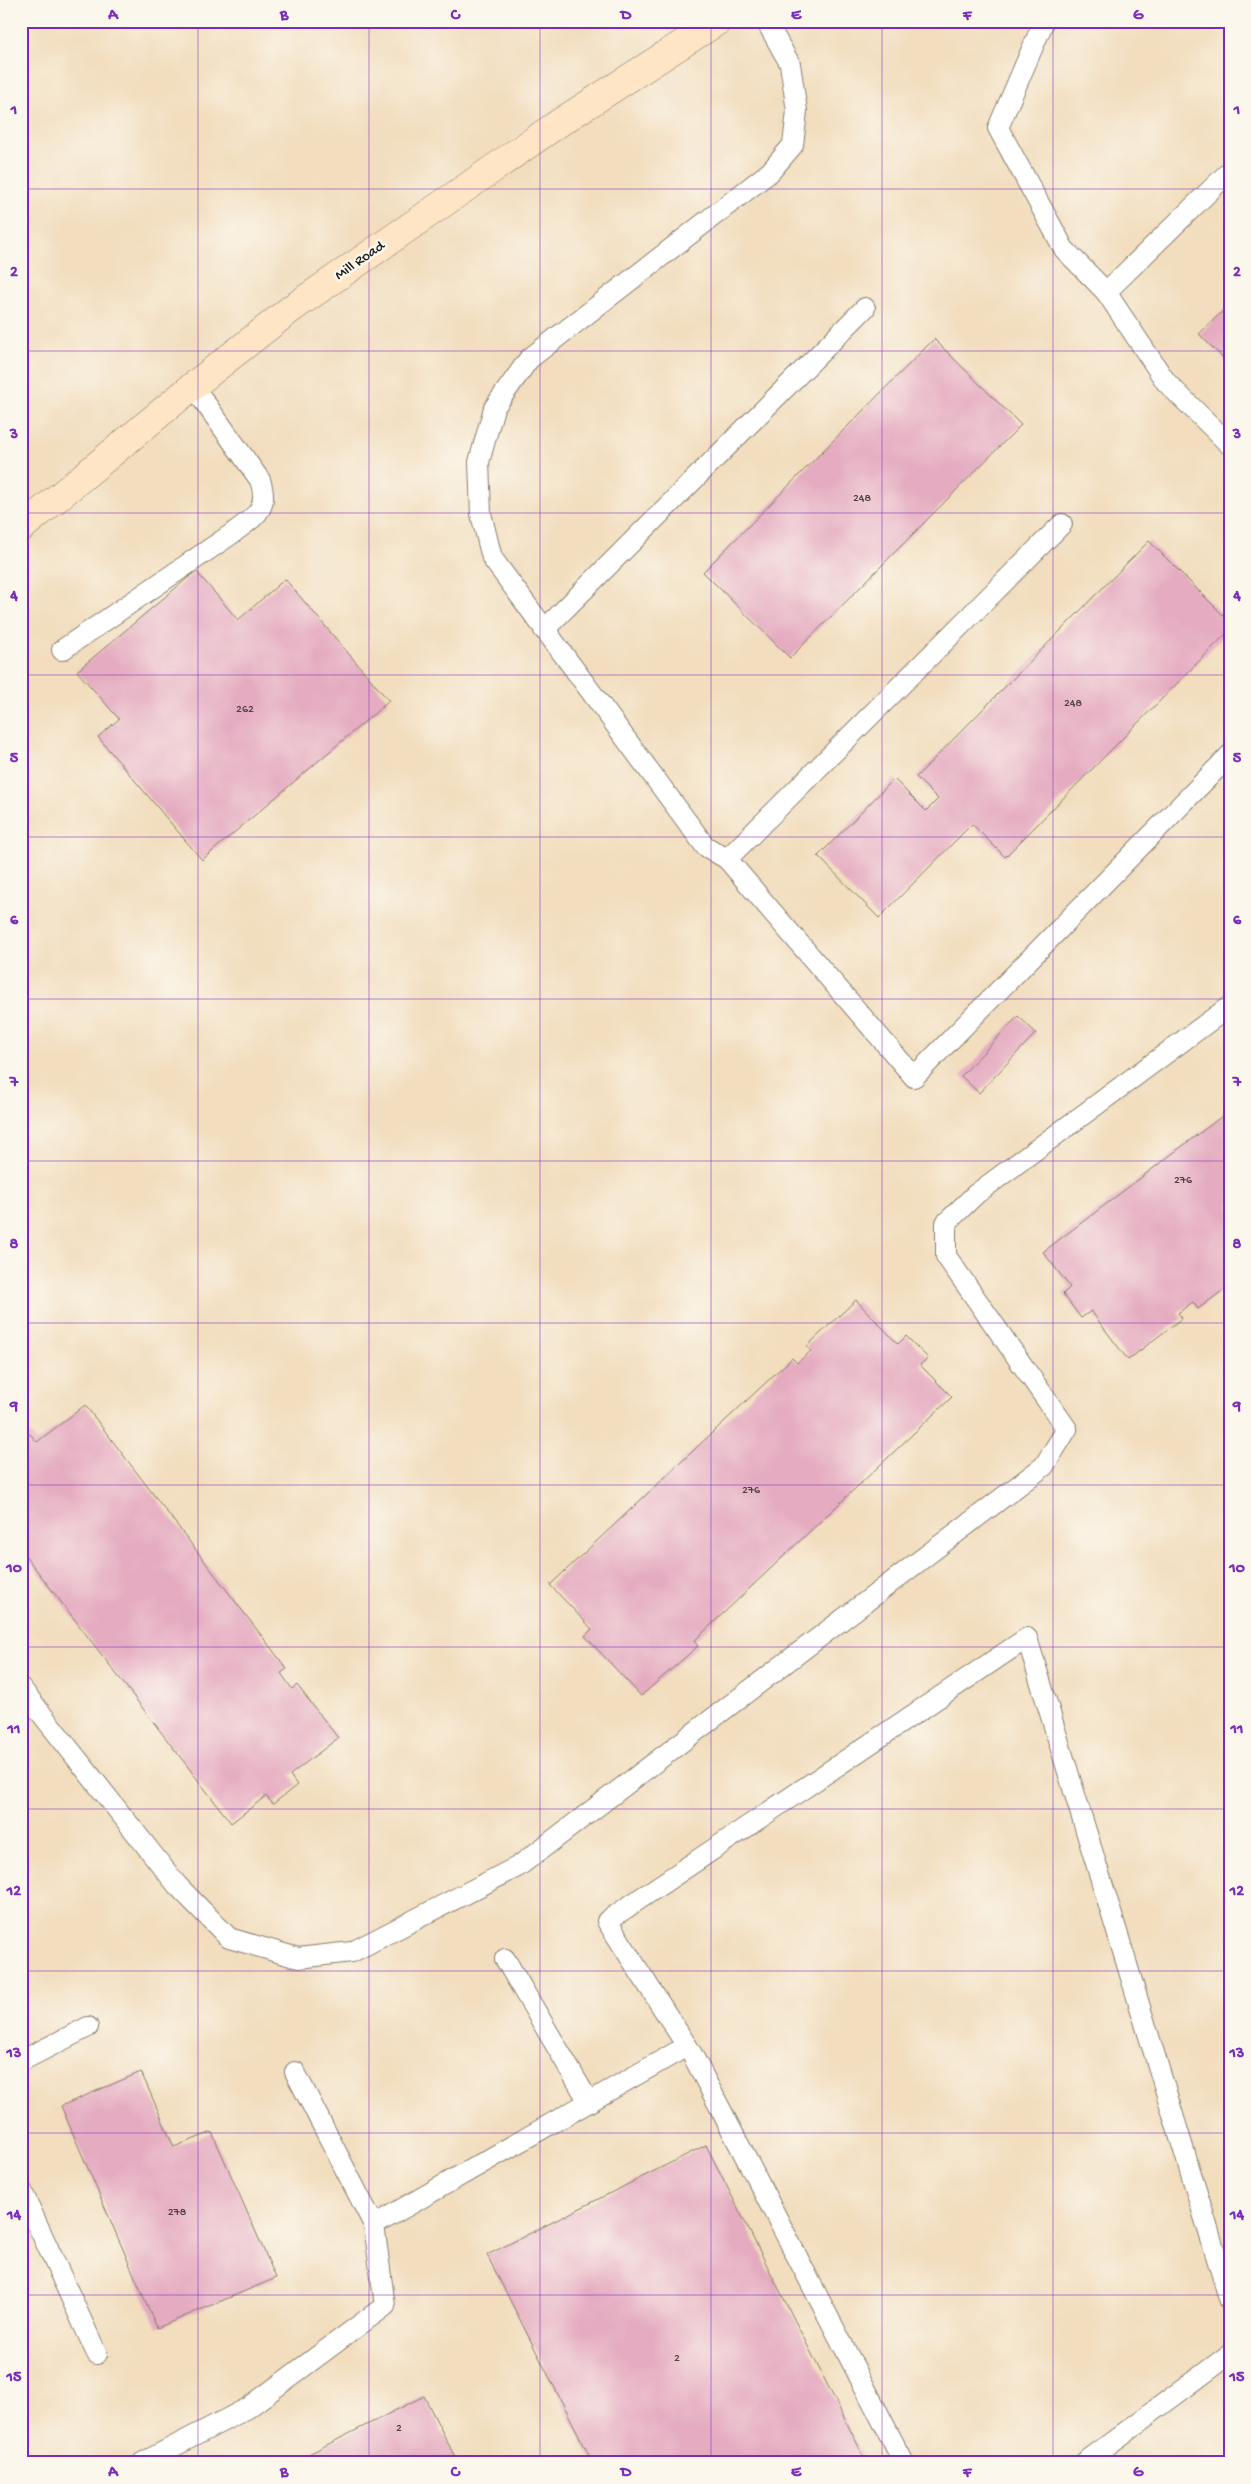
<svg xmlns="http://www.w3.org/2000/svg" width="1251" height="2484" font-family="'Gochi Hand',sans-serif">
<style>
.building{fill:#e5acc1}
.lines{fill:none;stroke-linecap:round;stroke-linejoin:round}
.lane-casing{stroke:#877c6d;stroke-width:22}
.secondary-casing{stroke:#877c6d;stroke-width:29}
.lane{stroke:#fff;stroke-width:20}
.secondary{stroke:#fde5c5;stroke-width:28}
.grid{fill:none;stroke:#7b2cbf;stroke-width:1;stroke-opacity:0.55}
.labels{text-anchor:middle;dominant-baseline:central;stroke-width:5;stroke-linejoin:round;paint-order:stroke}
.number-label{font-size:12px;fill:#4e4045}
.street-label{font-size:15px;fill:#1c1c1c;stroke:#fbf7ec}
.neatline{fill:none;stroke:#7b2cbf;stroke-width:2}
.grid-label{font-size:16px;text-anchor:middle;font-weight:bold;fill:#7b2cbf}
</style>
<rect width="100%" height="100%" fill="#fbf7ec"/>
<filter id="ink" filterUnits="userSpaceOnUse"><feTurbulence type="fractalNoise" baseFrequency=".02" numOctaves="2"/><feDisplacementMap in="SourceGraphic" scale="10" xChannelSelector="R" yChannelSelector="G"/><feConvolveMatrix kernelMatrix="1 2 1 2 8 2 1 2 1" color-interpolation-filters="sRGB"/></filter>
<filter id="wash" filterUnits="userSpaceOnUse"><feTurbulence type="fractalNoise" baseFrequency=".0096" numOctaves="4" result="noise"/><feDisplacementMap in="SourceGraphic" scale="20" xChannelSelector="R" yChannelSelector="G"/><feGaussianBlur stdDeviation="1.12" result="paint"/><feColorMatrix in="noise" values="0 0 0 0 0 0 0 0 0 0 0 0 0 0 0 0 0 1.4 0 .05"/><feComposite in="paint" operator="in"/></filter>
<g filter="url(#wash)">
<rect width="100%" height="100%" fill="#f2ddbe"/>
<g id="blocks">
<g class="building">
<path d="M1230,304V365L1199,334Z"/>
<path d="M934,339L1021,425L790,658L703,572Z"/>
<path d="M1149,541L1230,622V630L1005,857L972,824L879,918L818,856L894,779L926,811L938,799L916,777Z"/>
<path d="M196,571L238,620L285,579L389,701L202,860L98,737L119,719L77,671Z"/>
<path d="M1018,1016L1036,1033L979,1093L961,1076Z"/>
<path d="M1230,1110V1285L1198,1309L1193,1302L1178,1313L1182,1318L1128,1360L1091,1311L1081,1318L1063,1294L1070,1287L1043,1252Z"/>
<path d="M856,1300L898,1344L906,1336L928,1358L920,1365L952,1397L694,1641L698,1646L641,1696L585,1636L592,1629L550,1585L792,1358L797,1363L811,1351L807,1346Z"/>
<path d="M85,1405L287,1669L281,1673L292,1689L297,1685L338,1738L290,1775L297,1785L273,1804L266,1796L231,1823L21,1550V1441L30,1434L37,1442Z"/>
<path d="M141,2072L174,2147L212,2132L276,2278L157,2328L61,2106Z"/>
<path d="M706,2145L867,2463H593L487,2255Z"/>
<path d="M424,2396L458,2463H291Z"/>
</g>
</g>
</g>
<g filter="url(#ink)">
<use href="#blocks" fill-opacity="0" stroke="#877c6d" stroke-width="1"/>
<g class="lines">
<defs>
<g id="lane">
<path d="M766,21L790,64L797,111L793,145L770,172L529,359L494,408L479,462L481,514L492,558L705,846L727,859L914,1077L1230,755"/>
<path d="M1044,21L998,128L1064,249L1106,292"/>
<path d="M1230,171L1106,292L1166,382L1230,445"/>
<path d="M544,630L865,308"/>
<path d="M62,650L233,533C255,516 270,510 260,480L193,386"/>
<path d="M727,859L1062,524"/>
<path d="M21,1688L177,1885L229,1938L298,1958L352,1952L519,1866L1044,1466L1067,1429L946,1256V1223L976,1194L1230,1006"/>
<path d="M505,1959L589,2102"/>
<path d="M21,2061L88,2027"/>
<path d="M295,2072L374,2225L687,2046"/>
<path d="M21,2189L97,2354"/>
<path d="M142,2463L248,2408L385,2306L374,2225"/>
<path d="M904,2463L692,2054L607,1921L1027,1638L1230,2301"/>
<path d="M1084,2463L1230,2354"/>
</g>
<path id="secondary" d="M21,528L193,386L291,309L559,123L718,21"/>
</defs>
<use href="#lane" class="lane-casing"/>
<use href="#secondary" class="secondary-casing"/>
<use href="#lane" class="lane"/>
<use href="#secondary" class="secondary"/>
</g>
</g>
<path class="grid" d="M198,21V2463M369,21V2463M540,21V2463M711,21V2463M882,21V2463M1053,21V2463M21,189H1230M21,351H1230M21,513H1230M21,675H1230M21,837H1230M21,999H1230M21,1161H1230M21,1323H1230M21,1485H1230M21,1647H1230M21,1809H1230M21,1971H1230M21,2133H1230M21,2295H1230"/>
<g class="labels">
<g class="number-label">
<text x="862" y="499">248</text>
<text x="1073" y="704">248</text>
<text x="245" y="710">262</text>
<text x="1183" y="1181">276</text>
<text x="751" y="1491">276</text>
<text x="177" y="2213">278</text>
<text x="677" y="2359">2</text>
<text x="399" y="2429">2</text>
</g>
<g class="street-label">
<text transform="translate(360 261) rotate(-35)">Mill Road</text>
</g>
</g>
<rect width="1251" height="2484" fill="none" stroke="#fbf7ec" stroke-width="55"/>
<rect x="28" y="28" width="1196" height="2428" class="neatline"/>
<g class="grid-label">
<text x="113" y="19">A</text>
<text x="284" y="19">B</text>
<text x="455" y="19">C</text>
<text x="626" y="19">D</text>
<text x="796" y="19">E</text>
<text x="967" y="19">F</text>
<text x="1138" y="19">G</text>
<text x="14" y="114">1</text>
<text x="1237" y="114">1</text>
<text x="14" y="276">2</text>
<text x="1237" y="276">2</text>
<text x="14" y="438">3</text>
<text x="1237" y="438">3</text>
<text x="14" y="600">4</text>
<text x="1237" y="600">4</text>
<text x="14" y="762">5</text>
<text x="1237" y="762">5</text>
<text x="14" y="924">6</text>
<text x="1237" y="924">6</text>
<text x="14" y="1086">7</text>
<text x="1237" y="1086">7</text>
<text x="14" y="1248">8</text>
<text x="1237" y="1248">8</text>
<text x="14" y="1410">9</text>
<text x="1237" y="1410">9</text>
<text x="14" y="1572">10</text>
<text x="1237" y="1572">10</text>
<text x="14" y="1733">11</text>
<text x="1237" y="1733">11</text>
<text x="14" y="1895">12</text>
<text x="1237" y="1895">12</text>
<text x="14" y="2057">13</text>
<text x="1237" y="2057">13</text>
<text x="14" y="2219">14</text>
<text x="1237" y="2219">14</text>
<text x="14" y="2381">15</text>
<text x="1237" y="2381">15</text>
<text x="113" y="2476">A</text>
<text x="284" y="2476">B</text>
<text x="455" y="2476">C</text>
<text x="626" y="2476">D</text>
<text x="796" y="2476">E</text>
<text x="967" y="2476">F</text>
<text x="1138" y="2476">G</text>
</g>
</svg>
